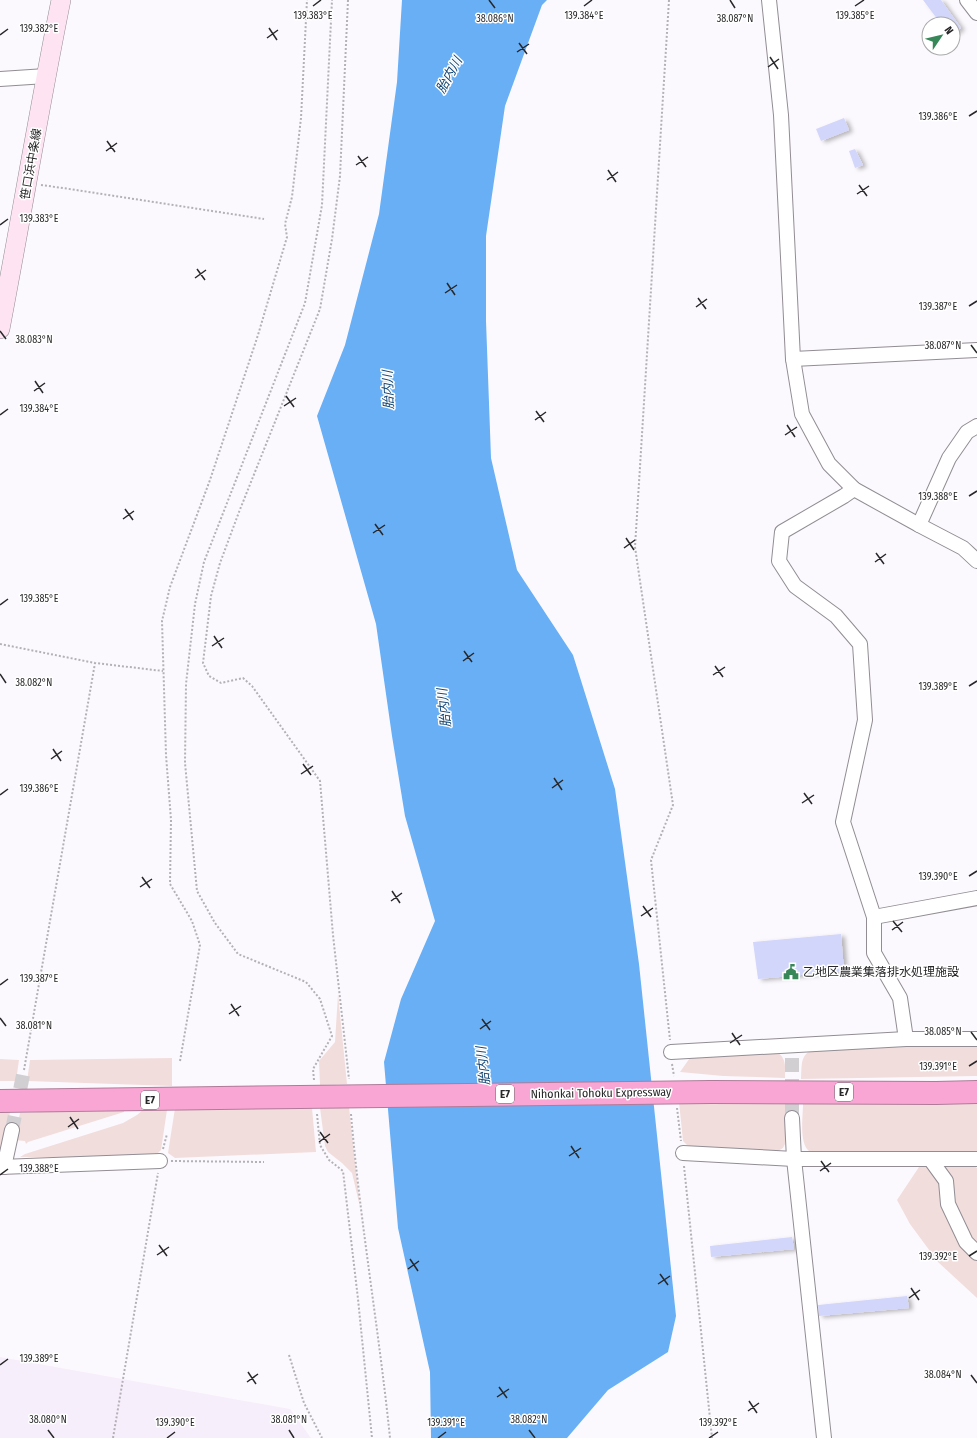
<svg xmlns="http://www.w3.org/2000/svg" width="977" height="1438" font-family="'Fira Sans Condensed','Noto Sans JP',sans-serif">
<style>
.built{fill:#f7eefc}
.green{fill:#f2dddd}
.water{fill:#68aff5}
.building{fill:#d3d6fb;filter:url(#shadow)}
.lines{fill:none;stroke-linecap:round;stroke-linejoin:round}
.minor-tunnel{stroke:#d2cfd3;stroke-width:14;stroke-dasharray:14 7;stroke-linecap:butt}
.minor-casing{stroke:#918d93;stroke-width:16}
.secondary-casing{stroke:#918d93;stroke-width:20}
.motorway-casing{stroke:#b07a99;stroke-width:24}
.path{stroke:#b3b1b5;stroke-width:2;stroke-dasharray:2 2;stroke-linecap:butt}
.minor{stroke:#fff;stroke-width:14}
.secondary{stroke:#fee4f2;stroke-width:19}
.motorway{stroke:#faa6d5;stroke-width:22}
.motorway-bridge-casing{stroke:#b07a99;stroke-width:24;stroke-linecap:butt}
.motorway-bridge{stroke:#faa6d5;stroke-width:22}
.ticks{fill:none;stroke:#282729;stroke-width:1.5}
.labels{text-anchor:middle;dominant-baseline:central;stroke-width:3;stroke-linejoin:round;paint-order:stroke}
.shield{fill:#fff;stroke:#686869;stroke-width:1}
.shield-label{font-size:11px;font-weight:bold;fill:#282729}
.street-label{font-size:12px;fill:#282729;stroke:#fff}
.poi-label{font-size:12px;fill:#282729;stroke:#fff;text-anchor:start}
.water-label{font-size:13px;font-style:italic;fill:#134673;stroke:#fff}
.ticks-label{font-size:10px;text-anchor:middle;fill:#282729;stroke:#fff;stroke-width:3;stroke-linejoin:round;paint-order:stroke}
</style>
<defs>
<filter id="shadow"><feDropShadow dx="4" dy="2" stdDeviation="2" flood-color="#0004"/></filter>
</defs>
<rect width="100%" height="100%" fill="#fcf9fe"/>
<path class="built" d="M0,1357L290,1409L311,1438H0Z"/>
<g class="green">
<path d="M338,994L347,1084L320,1085L319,1061L335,1042Z"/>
<path d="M977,1046V1076L801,1079C802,1061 800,1052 820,1048Z"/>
<path d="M694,1052H777C787,1059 785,1067 785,1078L723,1076L680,1072Z"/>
<path d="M172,1058V1086L27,1081L30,1060Z"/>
<path d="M0,1059L19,1060L16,1081H0Z"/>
<path d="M977,1101V1151H809C799,1143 803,1116 803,1104Z"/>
<path d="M679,1102L787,1104L785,1144L783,1148L778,1151L694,1148L687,1145L683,1141Z"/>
<path d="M349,1107L360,1207L352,1173L342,1163L328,1152L325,1146L320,1108Z"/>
<path d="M124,1108V1112L28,1142L26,1144L25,1141L14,1140L20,1113Z"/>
<path d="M175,1108H312L316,1152L175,1158L168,1153Z"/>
<path d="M144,1109L167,1110L161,1150L153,1158L20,1157L25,1154L123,1123L137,1115Z"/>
<path d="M0,1112H10L3,1156L0,1158Z"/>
<path d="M950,1151L977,1168V1298L938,1262L910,1224L897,1200L923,1161Z"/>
</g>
<path class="water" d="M402,0H547L542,5L505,106L486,236V321L491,458L517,570L573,655L615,789L639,964L676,1316L668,1352L608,1390L567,1438H431L430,1372L398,1228L384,1062L401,999L435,921L405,816L392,736L376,624L317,416L345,345L379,214L397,82Z"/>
<g class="building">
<path d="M923,0H941L961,28L953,34V24H941Z"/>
<path d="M844,118L849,130L821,141L816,129Z"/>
<path d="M855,149L863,165L855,168L849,151Z"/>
<path d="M841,934L844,971L758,979L753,942Z"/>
<path d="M792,1237L794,1249L711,1257L710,1246Z"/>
<path d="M907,1296L909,1308L819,1316L818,1305Z"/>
</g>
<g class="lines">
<g class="minor-tunnel">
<path d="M792,1058V1118"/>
<path d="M12,1130L24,1070"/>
</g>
<defs>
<g id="minor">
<path d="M769,0L781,115L793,359L802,414L829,464L854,489L919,525L963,548L977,561"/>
<path d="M967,0L977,13"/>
<path d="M0,79L46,76"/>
<path d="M793,359L977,350"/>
<path d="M854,489L844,496L782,532L779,561L795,586L836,616L860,644L865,720L843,822L874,917V953L900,998L906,1039"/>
<path d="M919,525L949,458L967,432L977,426"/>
<path d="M874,917L977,898"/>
<path d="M671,1052L906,1039H977"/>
<path d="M792,1118L794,1159L824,1438"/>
<path d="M683,1153L794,1159H977"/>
<path d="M930,1159L946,1181L948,1204L966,1242L977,1253"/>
<path d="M0,1167L160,1161"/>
<path d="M4,1167L12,1130"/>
</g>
<path id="secondary" d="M0,329C21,219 39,109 61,0"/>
<g id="motorway">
<path d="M711,1092L936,1093L977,1092"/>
<path d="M0,1101L300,1097"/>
</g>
</defs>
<use href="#minor" class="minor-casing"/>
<use href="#secondary" class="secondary-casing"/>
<use href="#motorway" class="motorway-casing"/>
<g class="path">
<path d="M348,0L340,176L332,239L320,309L239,512L220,563L211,596L203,663L209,676L221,683L243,678L252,686L320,781L333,935L349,1079"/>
<path d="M669,0L635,547L673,805L651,860L670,1040"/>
<path d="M41,185L63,188L264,219"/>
<path d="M0,644L95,663L163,671"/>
<path d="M180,1061L200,945L192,921L170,884L171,820L166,755L162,621L170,587L210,480L258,335L287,237L285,224L292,197L301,118L307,0"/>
<path d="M672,1064L674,1076"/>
<path d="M24,1070L95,663"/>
<path d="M314,1080L313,1069L332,1036L320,999L306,982L238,954L215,923L197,891L185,763L186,684L195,604L204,562L305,303L322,205L332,0"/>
<path d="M677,1108L681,1141"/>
<path d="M317,1114L320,1145L329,1160L343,1171L358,1299L372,1438"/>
<path d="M351,1114C360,1222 379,1330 390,1438"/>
<path d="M163,1149L167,1134"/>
<path d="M171,1161L264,1162"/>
<path d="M684,1166L712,1438"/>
<path d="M289,1355L304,1403L322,1438"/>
<path d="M113,1438L158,1173"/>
</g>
<use href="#minor" class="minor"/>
<use href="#secondary" class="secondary"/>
<use href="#motorway" class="motorway"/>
<defs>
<path id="motorway-bridge" d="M300,1097L711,1092"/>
</defs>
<use href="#motorway-bridge" class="motorway-bridge-casing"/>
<use href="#motorway-bridge" class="motorway-bridge"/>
</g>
<path class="ticks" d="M489,0L495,8M730,0L735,8M313,6L321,0M584,6L592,0M855,6L864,0M269,28L277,40M0,35L8,29M267,38L278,30M519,43L527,54M517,52L529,44M770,57L778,69M768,67L779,59M969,116L977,111M107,141L115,152M106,151L117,143M358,156L366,167M356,165L368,157M608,170L616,182M607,180L618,172M859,185L867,196M857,194L869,186M0,225L8,219M197,269L205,280M195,278L206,270M447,283L455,295M445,293L457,285M698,298L706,309M969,306L977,301M696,307L707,299M0,331L6,339M971,345L977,353M35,381L43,393M34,391L45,383M286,396L294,407M284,406L296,398M536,411L544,422M0,415L8,409M535,420L546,412M787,425L795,437M785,435L797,427M969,496L977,491M125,509L133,520M123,519L134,511M375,524L383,535M373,533L385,525M626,538L634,550M624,548L635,540M876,553L884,564M875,562L886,554M0,605L8,599M214,636L222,648M212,646L224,638M464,651L472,662M463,661L474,653M715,666L723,677M0,674L6,683M713,675L725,667M969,686L977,681M53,749L61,761M51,759L62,751M303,764L311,775M301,774L313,766M554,778L562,790M552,788L563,780M804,793L812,804M0,795L8,789M802,803L814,795M969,876L977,871M142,877L150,888M140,887L152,879M392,891L400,903M391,901L402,893M643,906L651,917M641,916L653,908M893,921L902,932M892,930L903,922M0,985L8,979M231,1004L239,1016M229,1014L241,1006M0,1018L6,1026M482,1019L490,1030M480,1029L491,1021M971,1032L977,1040M732,1033L740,1045M730,1043L742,1035M969,1066L977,1061M70,1117L78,1129M68,1127L79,1119M320,1132L328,1143M319,1142L330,1134M571,1146L579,1158M569,1156L581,1148M821,1161L829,1172M820,1171L831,1163M0,1175L8,1169M159,1245L167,1256M157,1255L169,1247M969,1256L977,1251M410,1259L418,1271M408,1269L419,1261M660,1274L668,1285M658,1284L670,1276M911,1288L919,1300M909,1298L920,1290M0,1365L8,1359M248,1372L256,1384M971,1375L977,1383M247,1382L258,1374M499,1387L507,1398M497,1397L509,1389M749,1401L757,1413M748,1411L759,1403M48,1430L54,1438M289,1430L294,1438M529,1430L535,1438M167,1438L175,1432M438,1438L446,1432M709,1438L718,1432"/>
<defs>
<symbol id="civic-bare" viewBox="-9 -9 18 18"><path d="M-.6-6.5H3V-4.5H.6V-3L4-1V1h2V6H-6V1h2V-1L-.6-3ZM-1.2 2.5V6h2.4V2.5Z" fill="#378758" stroke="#fff" stroke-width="2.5" paint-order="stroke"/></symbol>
</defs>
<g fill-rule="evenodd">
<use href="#civic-bare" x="780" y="961" width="22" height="22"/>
</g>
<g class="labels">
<g class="shield">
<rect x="835" y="1083" width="18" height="18" rx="3"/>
<rect x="496" y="1085" width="18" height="18" rx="3"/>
<rect x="141" y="1091" width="18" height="18" rx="3"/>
</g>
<g class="shield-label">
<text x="844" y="1092">E7</text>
<text x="505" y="1094">E7</text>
<text x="150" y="1100">E7</text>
</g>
<g class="street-label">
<text transform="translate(31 164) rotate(-80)">笹口浜中条線</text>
<text transform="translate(601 1093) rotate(-1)">Nihonkai Tohoku Expressway</text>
</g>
<g class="poi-label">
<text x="803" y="972">乙地区農業集落排水処理施設</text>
</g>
<g class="water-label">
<text transform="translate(449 75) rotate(-61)">胎内川</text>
<text transform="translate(388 390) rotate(-92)">胎内川</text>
<text transform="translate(444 708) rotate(-96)">胎内川</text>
<text transform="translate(483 1066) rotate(-96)">胎内川</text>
</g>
</g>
<g class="ticks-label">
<text x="313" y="19">139.383°E</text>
<text x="584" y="19">139.384°E</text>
<text x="855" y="19">139.385°E</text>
<text x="495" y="22">38.086°N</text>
<text x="735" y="22">38.087°N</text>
<text x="39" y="32">139.382°E</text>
<text x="938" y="120">139.386°E</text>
<text x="39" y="222">139.383°E</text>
<text x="938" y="310">139.387°E</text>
<text x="34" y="343">38.083°N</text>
<text x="943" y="349">38.087°N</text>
<text x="39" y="412">139.384°E</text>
<text x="938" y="500">139.388°E</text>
<text x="39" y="602">139.385°E</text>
<text x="34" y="686">38.082°N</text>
<text x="938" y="690">139.389°E</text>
<text x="39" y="792">139.386°E</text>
<text x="938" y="880">139.390°E</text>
<text x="39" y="982">139.387°E</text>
<text x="34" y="1029">38.081°N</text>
<text x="943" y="1035">38.085°N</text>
<text x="938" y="1070">139.391°E</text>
<text x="39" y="1172">139.388°E</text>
<text x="938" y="1260">139.392°E</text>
<text x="39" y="1362">139.389°E</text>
<text x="943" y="1378">38.084°N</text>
<text x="48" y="1423">38.080°N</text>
<text x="289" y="1423">38.081°N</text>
<text x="529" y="1423">38.082°N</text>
<text x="175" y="1426">139.390°E</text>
<text x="446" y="1426">139.391°E</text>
<text x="718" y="1426">139.392°E</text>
</g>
<g transform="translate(941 36) rotate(55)"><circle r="19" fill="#ffffff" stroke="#a9a9a9"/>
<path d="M0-3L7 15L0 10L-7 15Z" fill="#378758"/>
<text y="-6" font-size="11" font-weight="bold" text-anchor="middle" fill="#282729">N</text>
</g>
</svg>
